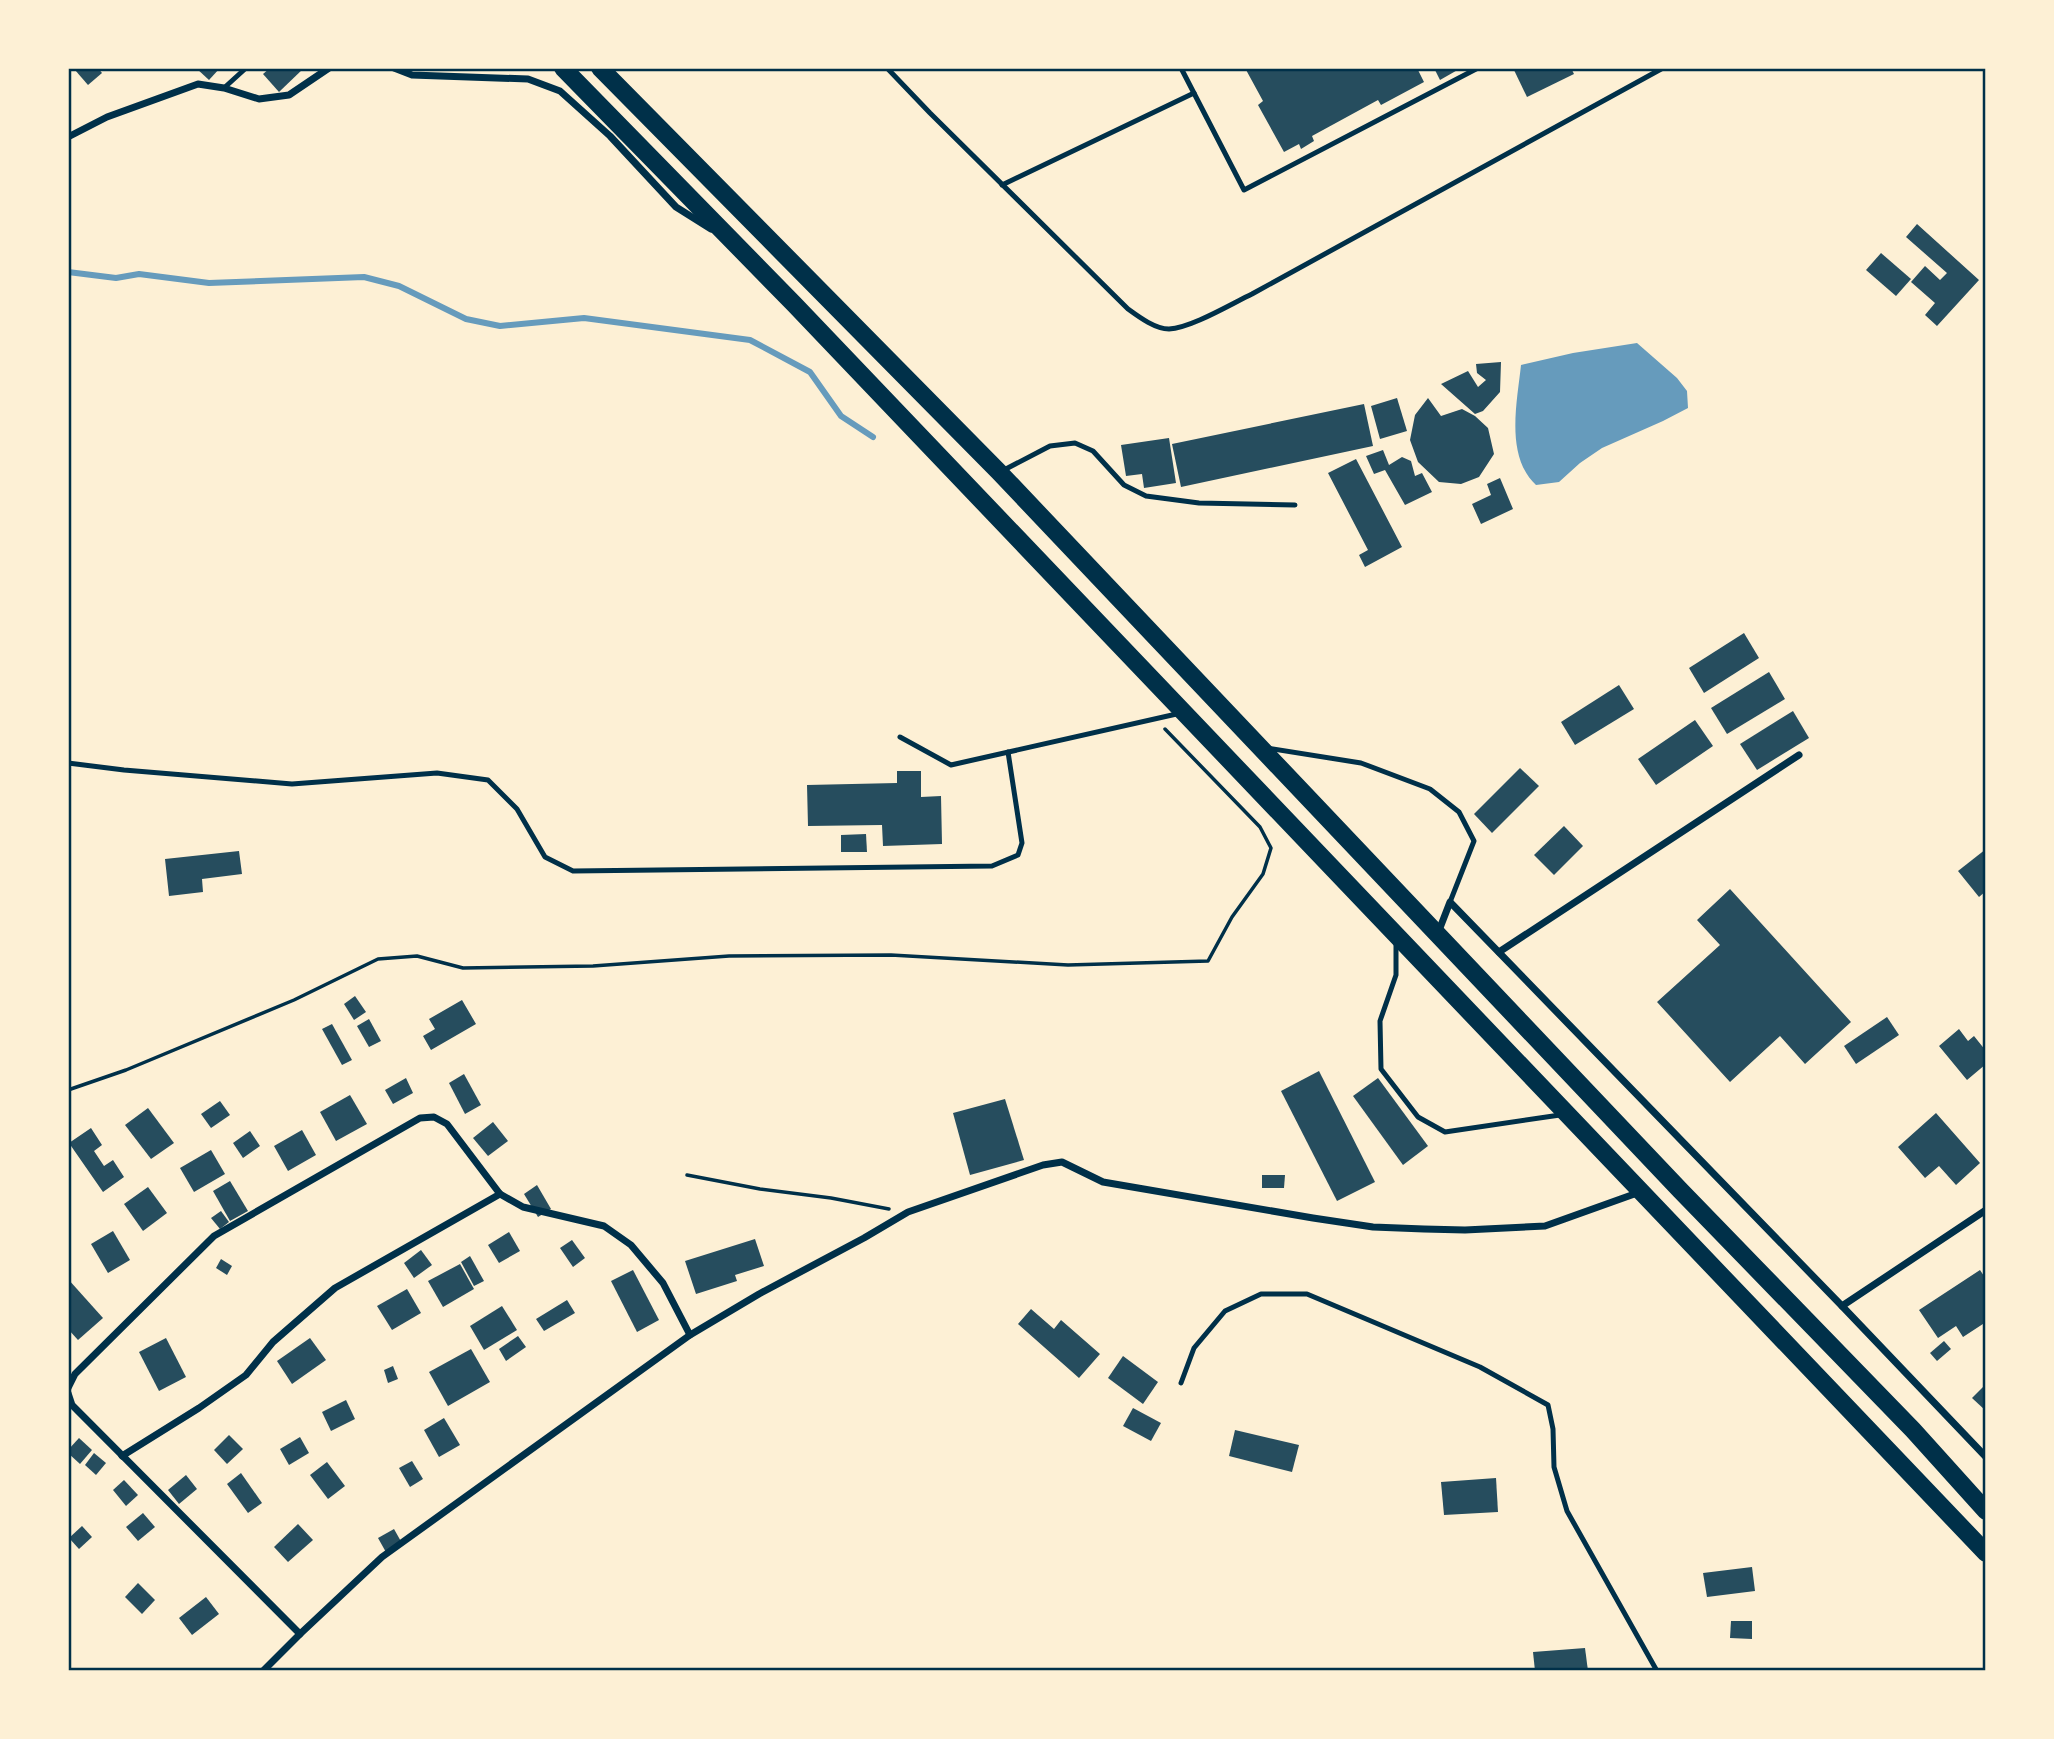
<svg xmlns="http://www.w3.org/2000/svg" width="2054" height="1739" font-family="'Noto Sans',sans-serif">
<style>
.water{fill:#669bbc}
.lines{fill:none;stroke-linecap:round;stroke-linejoin:round}
.stream{stroke:#669bbc;stroke-width:6}
.building{fill:#264d5e}
.path{stroke:#003049;stroke-width:3.5}
.service{stroke:#003049;stroke-width:5}
.minor{stroke:#003049;stroke-width:7}
.primary{stroke:#003049;stroke-width:18}
.neatline{fill:none;stroke:#003049;stroke-width:2.5}
</style>
<rect width="100%" height="100%" fill="#fdf0d5"/>
<path class="water" d="M1637,343L1677,378L1687,391L1688,408L1663,421L1602,448L1580,463L1559,482L1536,485C1505,456 1517,403 1521,365L1573,353Z"/>
<g class="lines">
<path class="stream" d="M68,272L116,278L139,274L209,283L364,277L399,286L466,319L500,326L584,318L750,340L810,372L841,416L873,437"/>
</g>
<g class="building">
<path d="M77,68H98L102,73L88,85L75,70Z"/>
<path d="M196,68H220L209,80Z"/>
<path d="M270,68H304L279,92L263,74Z"/>
<path d="M1245,68H1417L1424,82L1381,105L1378,100L1312,136L1314,141L1301,149L1299,144L1284,152L1258,105L1263,101Z"/>
<path d="M1434,68H1461L1440,80Z"/>
<path d="M1513,68H1571L1574,74L1527,97Z"/>
<path d="M1917,224L1979,280L1937,326L1925,315L1935,303L1911,282L1925,266L1940,280L1947,273L1906,237Z"/>
<path d="M1881,253L1911,279L1896,296L1866,270Z"/>
<path d="M1501,362L1500,392L1483,411L1475,414L1441,384L1468,371L1478,387L1486,380L1477,373L1476,364Z"/>
<path d="M1397,398L1407,431L1380,439L1371,406Z"/>
<path d="M1428,398L1441,416L1462,409L1475,416L1488,428L1494,454L1479,477L1461,484L1439,482L1418,462L1410,440L1415,415Z"/>
<path d="M1364,404L1373,446L1181,487L1172,444Z"/>
<path d="M1169,438L1176,483L1144,488L1142,474L1126,476L1121,445Z"/>
<path d="M1383,450L1389,465L1402,457L1411,461L1415,476L1422,473L1432,492L1405,505L1385,470L1374,474L1366,456Z"/>
<path d="M1356,459L1402,547L1365,567L1359,555L1368,550L1328,473Z"/>
<path d="M1500,478L1513,509L1481,524L1472,504L1491,495L1487,484Z"/>
<path d="M1744,633L1759,658L1704,693L1689,668Z"/>
<path d="M1769,672L1785,699L1727,734L1711,708Z"/>
<path d="M1619,685L1634,709L1575,745L1561,722Z"/>
<path d="M1793,711L1809,738L1757,770L1740,744Z"/>
<path d="M1695,720L1713,746L1656,785L1638,759Z"/>
<path d="M1520,768L1539,786L1492,833L1474,814Z"/>
<path d="M897,771H921V797L941,796L942,844L883,846L882,825L808,826L807,785L897,783Z"/>
<path d="M1564,826L1583,846L1554,875L1534,855Z"/>
<path d="M866,834L867,852H841V835Z"/>
<path d="M1986,849V891L1979,897L1958,871Z"/>
<path d="M239,851L242,874L202,879L203,892L169,896L165,859Z"/>
<path d="M1730,889L1851,1022L1805,1064L1780,1036L1730,1082L1657,1002L1720,945L1697,920Z"/>
<path d="M355,996L366,1012L354,1020L344,1004Z"/>
<path d="M462,1000L476,1024L431,1050L423,1036L435,1029L429,1019Z"/>
<path d="M1887,1017L1899,1035L1856,1064L1844,1046Z"/>
<path d="M369,1019L381,1041L369,1047L357,1026Z"/>
<path d="M332,1024L352,1060L342,1065L322,1029Z"/>
<path d="M1959,1029L1968,1041L1974,1036L1986,1051V1064L1967,1080L1939,1046Z"/>
<path d="M1319,1071L1375,1182L1337,1201L1281,1091Z"/>
<path d="M464,1074L481,1105L465,1114L449,1083Z"/>
<path d="M406,1078L413,1093L393,1104L385,1090Z"/>
<path d="M1378,1078L1428,1146L1403,1165L1353,1096Z"/>
<path d="M350,1095L367,1124L336,1141L320,1112Z"/>
<path d="M1005,1099L1024,1160L970,1175L953,1113Z"/>
<path d="M220,1101L230,1115L211,1128L201,1114Z"/>
<path d="M148,1108L174,1143L151,1159L125,1125Z"/>
<path d="M1936,1113L1980,1163L1956,1185L1939,1166L1925,1178L1898,1147Z"/>
<path d="M493,1122L508,1141L488,1156L473,1138Z"/>
<path d="M91,1128L102,1145L94,1151L104,1166L113,1160L124,1177L103,1192L69,1143Z"/>
<path d="M302,1130L316,1155L288,1171L274,1146Z"/>
<path d="M250,1131L260,1146L243,1158L233,1143Z"/>
<path d="M211,1150L225,1174L194,1192L180,1168Z"/>
<path d="M1262,1175H1285L1284,1188H1262Z"/>
<path d="M230,1181L248,1211L230,1221L213,1191Z"/>
<path d="M537,1185L551,1209L538,1217L524,1194Z"/>
<path d="M148,1187L167,1213L143,1231L124,1204Z"/>
<path d="M221,1211L229,1222L220,1229L211,1218Z"/>
<path d="M113,1231L130,1260L108,1273L91,1244Z"/>
<path d="M509,1232L520,1251L499,1263L488,1245Z"/>
<path d="M755,1239L764,1266L735,1275L737,1281L696,1294L685,1261Z"/>
<path d="M572,1240L585,1258L573,1267L560,1248Z"/>
<path d="M421,1250L432,1265L414,1278L404,1263Z"/>
<path d="M470,1256L484,1281L474,1286L461,1262Z"/>
<path d="M221,1259L232,1266L227,1275L216,1268Z"/>
<path d="M460,1264L474,1289L443,1307L428,1281Z"/>
<path d="M633,1270L659,1320L637,1332L611,1281Z"/>
<path d="M1980,1270L1986,1279V1322L1963,1337L1956,1326L1938,1338L1919,1310Z"/>
<path d="M68,1279L103,1318L78,1340L68,1329Z"/>
<path d="M407,1289L421,1313L392,1330L377,1306Z"/>
<path d="M567,1300L575,1313L544,1331L536,1319Z"/>
<path d="M502,1306L517,1330L484,1350L470,1326Z"/>
<path d="M1031,1309L1054,1329L1061,1320L1100,1354L1079,1378L1018,1324Z"/>
<path d="M518,1336L526,1347L506,1361L499,1349Z"/>
<path d="M166,1338L186,1377L159,1391L139,1352Z"/>
<path d="M310,1338L326,1360L292,1384L277,1361Z"/>
<path d="M1944,1341L1951,1349L1937,1361L1930,1353Z"/>
<path d="M471,1349L490,1382L448,1406L429,1372Z"/>
<path d="M1123,1356L1158,1382L1143,1404L1108,1378Z"/>
<path d="M393,1366L398,1379L388,1383L384,1370Z"/>
<path d="M1986,1384V1411L1972,1398Z"/>
<path d="M346,1400L355,1419L331,1431L322,1412Z"/>
<path d="M1133,1408L1161,1423L1151,1441L1123,1426Z"/>
<path d="M444,1418L460,1445L439,1457L424,1430Z"/>
<path d="M1235,1430L1299,1445L1292,1472L1229,1456Z"/>
<path d="M229,1435L243,1449L227,1464L214,1450Z"/>
<path d="M300,1437L309,1453L289,1465L280,1449Z"/>
<path d="M79,1438L92,1450L80,1464L68,1453V1450Z"/>
<path d="M94,1453L106,1463L96,1475L85,1465Z"/>
<path d="M412,1461L423,1479L410,1487L399,1468Z"/>
<path d="M327,1462L345,1486L328,1499L310,1475Z"/>
<path d="M241,1473L262,1503L248,1513L227,1484Z"/>
<path d="M186,1475L197,1489L179,1504L168,1490Z"/>
<path d="M1496,1478L1498,1512L1444,1515L1441,1482Z"/>
<path d="M124,1480L138,1495L126,1506L113,1490Z"/>
<path d="M143,1513L155,1527L138,1541L126,1527Z"/>
<path d="M298,1524L313,1540L288,1562L274,1547Z"/>
<path d="M82,1526L92,1537L79,1549L69,1538Z"/>
<path d="M394,1529L403,1545L387,1554L378,1538Z"/>
<path d="M1752,1567L1755,1591L1707,1597L1703,1573Z"/>
<path d="M138,1583L155,1600L142,1614L125,1597Z"/>
<path d="M206,1597L219,1614L192,1635L179,1618Z"/>
<path d="M1731,1621H1752V1639L1730,1638Z"/>
<path d="M1585,1648L1588,1671H1535L1533,1652Z"/>
</g>
<g class="lines">
<g class="path">
<path d="M68,1090L126,1070L294,1000L378,959L417,956L463,968L593,966L729,956L891,955L1068,965L1208,961L1232,917L1263,874L1271,848L1260,827L1165,729"/>
<path d="M687,1175L760,1189L831,1198L889,1209"/>
</g>
<g class="service">
<path d="M887,68L930,113L1128,309C1139,317 1155,329 1169,329C1191,328 1231,304 1252,294L1663,68"/>
<path d="M1181,68L1244,190L1478,68"/>
<path d="M224,88L246,68"/>
<path d="M1002,185L1194,93"/>
<path d="M1002,471L1050,446L1075,443L1093,451L1124,485L1146,496L1199,503L1295,505"/>
<path d="M900,737L951,765L1181,713"/>
<path d="M1267,748L1361,763L1430,789L1459,812L1474,841L1450,902"/>
<path d="M68,763L124,770L292,784L437,773L488,780L517,809L545,857L573,871L992,866L1018,855L1022,843L1008,752"/>
<path d="M1396,943V975L1380,1021L1381,1069L1418,1117L1445,1132L1560,1115"/>
<path d="M1181,1383L1194,1348L1225,1311L1261,1294H1307L1480,1367L1548,1405L1553,1429L1554,1467L1567,1511L1657,1671"/>
</g>
<g class="minor">
<path d="M394,68L412,75L528,79L560,91L610,136L676,207L711,229"/>
<path d="M68,137L107,117L198,84L224,88L259,99L289,95L329,68"/>
<path d="M1438,933L1450,902L1842,1306L1986,1457"/>
<path d="M1499,952L1799,755"/>
<path d="M1842,1306L1986,1210"/>
<path d="M68,1388L75,1374L214,1236L420,1118L434,1117L447,1124L500,1194L523,1207L604,1226L631,1245L663,1283L690,1335"/>
<path d="M68,1393L72,1405L300,1634"/>
<path d="M122,1456L199,1408L246,1375L273,1342L335,1288L500,1194"/>
<path d="M263,1671L300,1634L382,1557L690,1335L759,1294L864,1238L908,1212L1043,1165L1062,1162L1103,1182L1313,1218L1373,1227L1424,1229L1465,1230L1545,1226L1640,1192"/>
</g>
<g class="primary">
<path d="M563,68L794,304L1986,1553"/>
<path d="M600,68L999,472L1680,1190L1913,1430L1986,1511"/>
</g>
</g>
<rect width="2054" height="1739" fill="none" stroke="#fdf0d5" stroke-width="140"/>
<rect x="70" y="70" width="1914" height="1599" class="neatline"/>
</svg>
